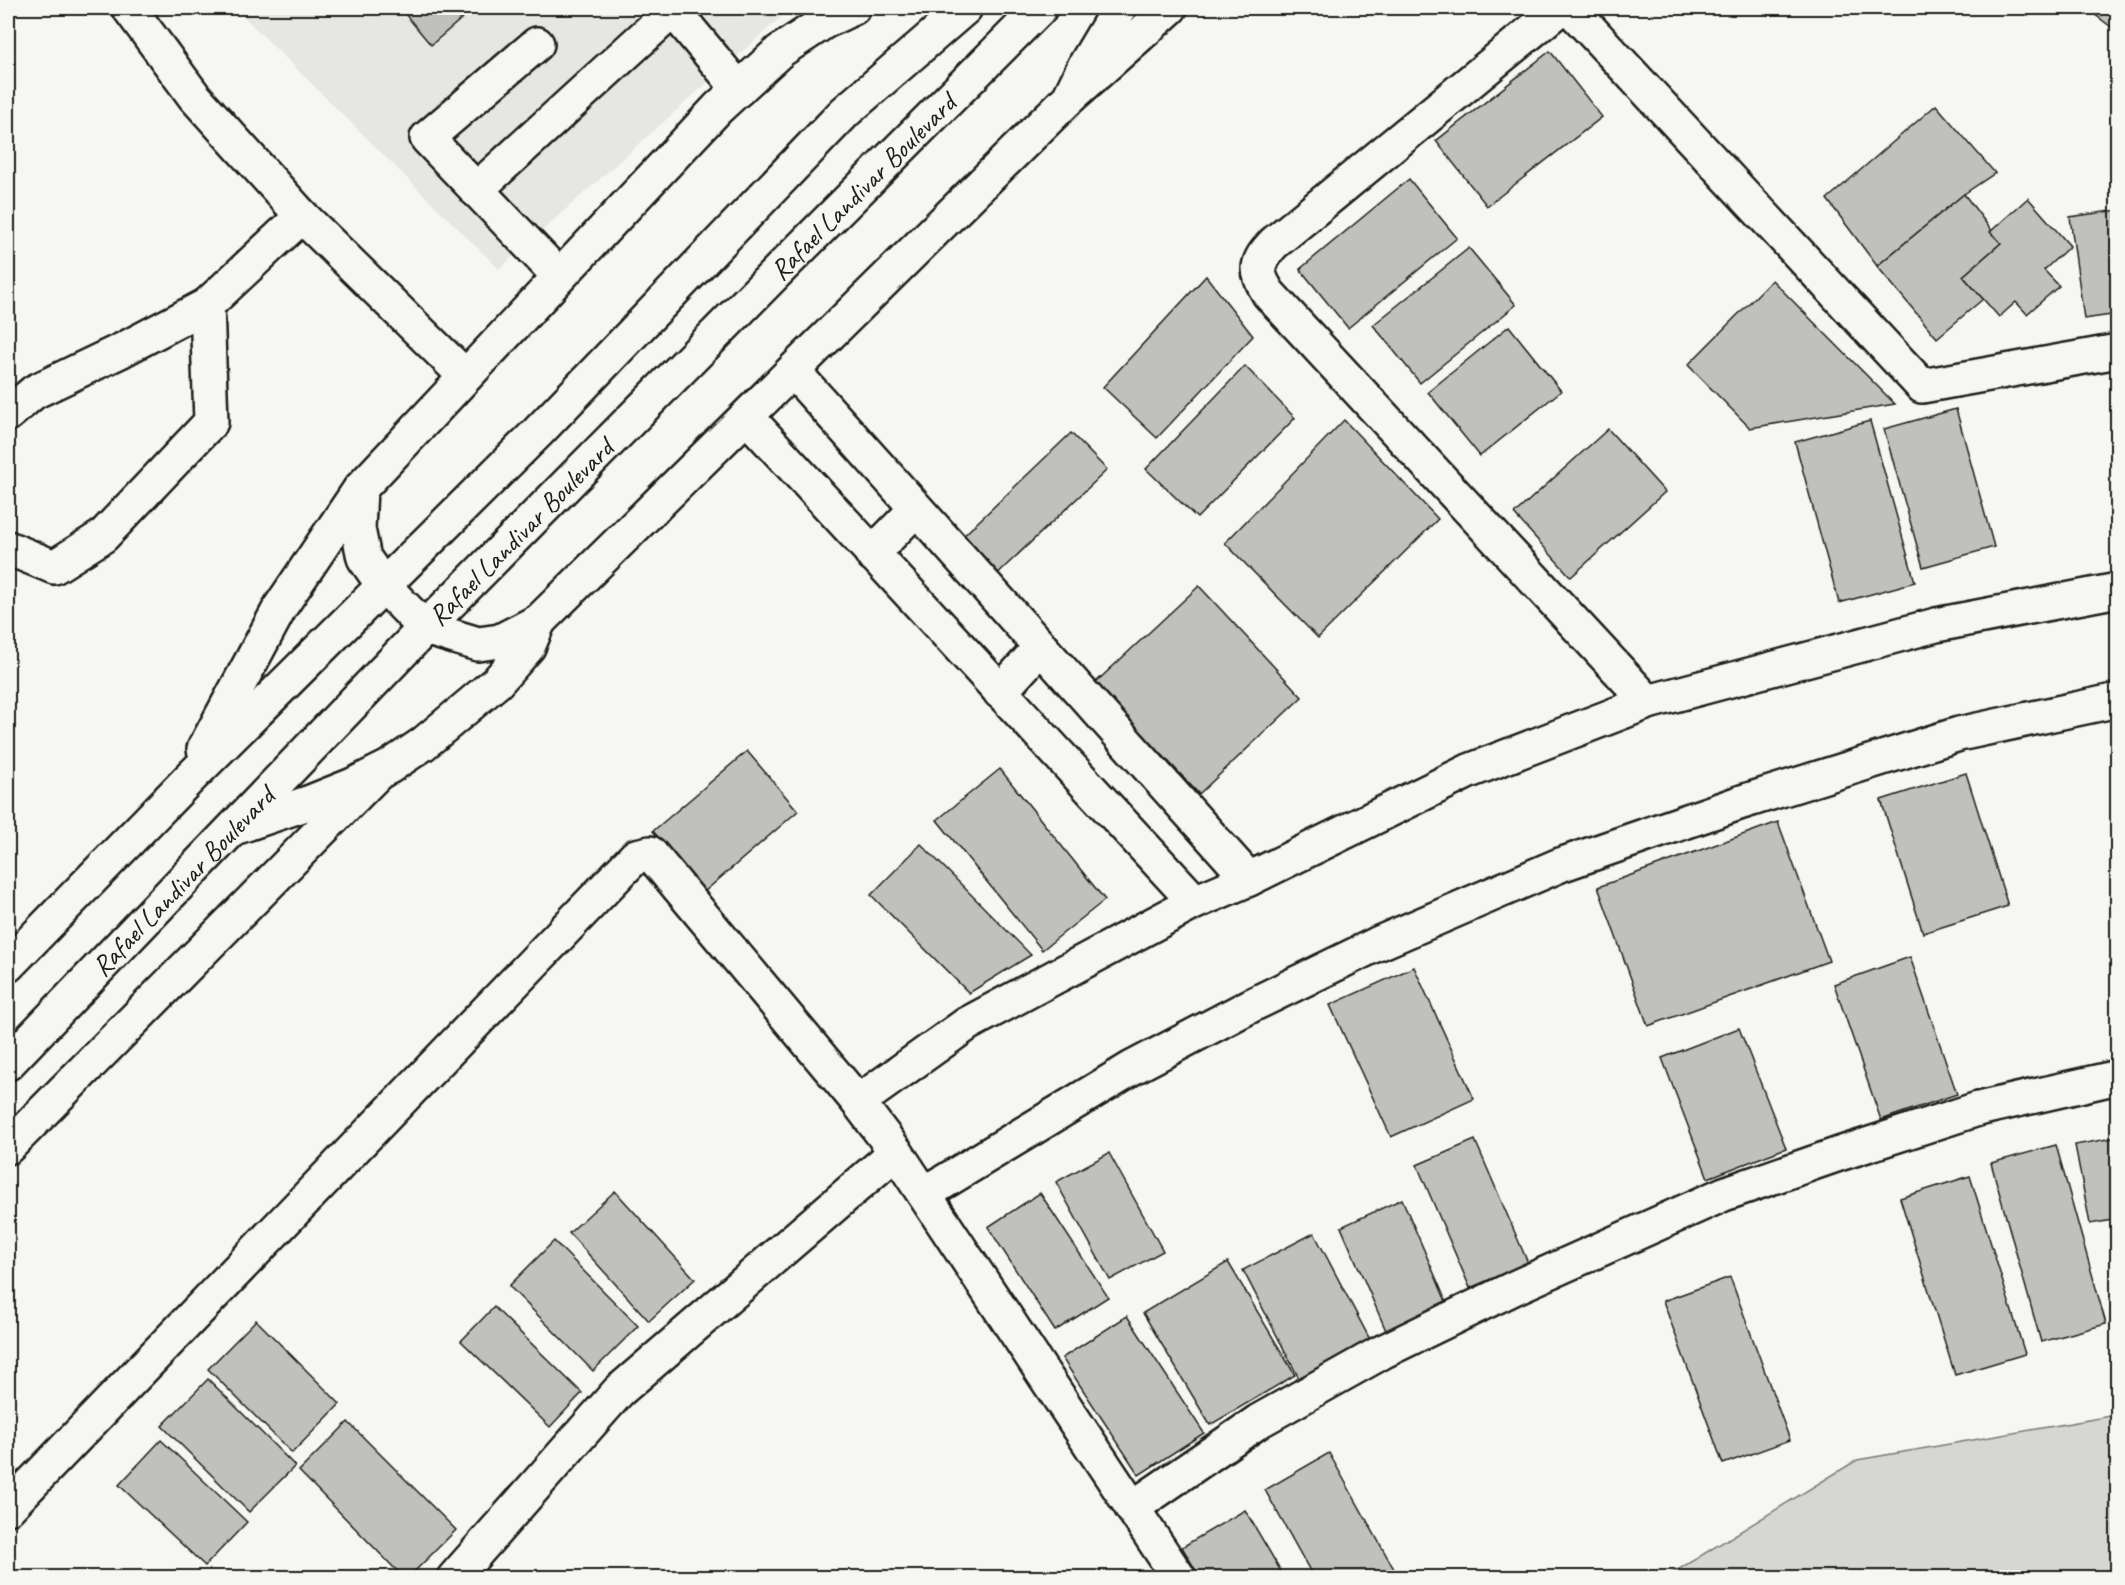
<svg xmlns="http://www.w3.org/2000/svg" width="2125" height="1585" font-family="Caveat,sans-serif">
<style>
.built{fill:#e6e6e2}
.green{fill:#d6d6d2;stroke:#797977;stroke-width:1.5}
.building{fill:#c0c0bd;stroke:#1c1c1c;stroke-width:1.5}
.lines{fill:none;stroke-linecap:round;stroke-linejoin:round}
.minor-casing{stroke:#1c1c1c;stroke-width:38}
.major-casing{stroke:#1c1c1c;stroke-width:38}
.minor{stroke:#f6f6f2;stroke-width:33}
.major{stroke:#f6f6f2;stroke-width:33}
.labels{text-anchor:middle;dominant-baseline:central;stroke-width:4.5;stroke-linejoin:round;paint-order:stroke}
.street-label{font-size:28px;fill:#1c1c1c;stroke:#f6f6f2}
</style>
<rect width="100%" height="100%" fill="#f6f6f2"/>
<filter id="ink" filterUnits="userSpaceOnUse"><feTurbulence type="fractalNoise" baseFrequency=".0167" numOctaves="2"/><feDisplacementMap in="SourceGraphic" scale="12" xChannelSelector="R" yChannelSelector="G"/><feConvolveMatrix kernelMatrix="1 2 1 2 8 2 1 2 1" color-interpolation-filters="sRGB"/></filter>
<g filter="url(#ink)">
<path class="built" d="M237,8H791L499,269L237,10Z"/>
<path class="green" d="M2117,1415V1577H1666L1857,1460Z"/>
<g class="building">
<path d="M400,8H474L431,45Z"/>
<path d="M2086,8H2118V29H2114Z"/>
<path d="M1550,51L1602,117L1487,206L1436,141Z"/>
<path d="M1936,105L1995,173L1964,194L1877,266L1827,199Z"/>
<path d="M1409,179L1457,238L1348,328L1300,269Z"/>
<path d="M1964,194L2001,243L1963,276L1983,299L1937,338L1877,266Z"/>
<path d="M2028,198L2070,246L2044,270L2059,286L2027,314L2016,302L1999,317L1963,276L2001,243L1990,232Z"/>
<path d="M2118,210V314L2084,319L2070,217Z"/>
<path d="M1469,248L1516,305L1420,383L1373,325Z"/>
<path d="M1206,276L1253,336L1157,438L1103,387Z"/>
<path d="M1772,280L1895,404L1750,428L1688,365Z"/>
<path d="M1509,326L1561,391L1480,456L1428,392Z"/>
<path d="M1245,366L1295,418L1197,518L1146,469Z"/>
<path d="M1956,409L1994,547L1923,567L1884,429Z"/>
<path d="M1344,420L1438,519L1318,638L1225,543Z"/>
<path d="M1870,421L1915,582L1839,603L1795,442Z"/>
<path d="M1608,429L1665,492L1571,577L1514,514Z"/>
<path d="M1071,433L1107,470L993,578L958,541Z"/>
<path d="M1199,586L1302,697L1199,794L1095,683Z"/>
<path d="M747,751L798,811L704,892L653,831Z"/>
<path d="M1000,769L1105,900L1042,950L937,820Z"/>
<path d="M1966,773L2008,906L1923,933L1881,800Z"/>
<path d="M1778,822L1829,961L1648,1026L1598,887Z"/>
<path d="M921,844L1031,955L969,993L871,895Z"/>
<path d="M1910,957L1957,1094L1881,1120L1834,984Z"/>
<path d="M1414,967L1474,1099L1391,1137L1330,1005Z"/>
<path d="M1739,1028L1786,1148L1708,1178L1662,1058Z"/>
<path d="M2118,1137V1219L2090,1224L2075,1145Z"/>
<path d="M1475,1140L1528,1263L1470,1288L1417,1165Z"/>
<path d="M2056,1145L2106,1324L2041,1342L1991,1163Z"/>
<path d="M1109,1153L1163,1251L1110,1280L1056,1182Z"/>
<path d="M1970,1176L2025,1354L1955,1375L1900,1198Z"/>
<path d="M615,1191L695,1279L649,1321L569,1233Z"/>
<path d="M1040,1193L1108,1297L1055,1331L988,1227Z"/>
<path d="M1402,1199L1452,1315L1391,1342L1341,1227Z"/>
<path d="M1314,1233L1377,1353L1305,1390L1243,1270Z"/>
<path d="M554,1241L638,1326L593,1371L509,1286Z"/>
<path d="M1228,1262L1295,1375L1210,1425L1143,1313Z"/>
<path d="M1730,1277L1790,1440L1723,1464L1663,1301Z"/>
<path d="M494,1307L582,1393L550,1427L461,1341Z"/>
<path d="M1127,1316L1204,1433L1139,1475L1062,1358Z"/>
<path d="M256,1320L340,1404L292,1453L208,1369Z"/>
<path d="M208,1379L295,1466L249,1512L162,1426Z"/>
<path d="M348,1422L456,1530L408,1578H404L299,1471Z"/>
<path d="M161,1440L247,1522L205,1566L119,1485Z"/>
<path d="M1329,1453L1399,1578H1314L1265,1490Z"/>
<path d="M1245,1510L1285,1578H1200L1182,1547Z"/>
</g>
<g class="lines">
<defs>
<g id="minor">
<path d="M129,8L194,96L302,216L465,376"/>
<path d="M1560,8L1274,243C1256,262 1254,271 1269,294L1648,702"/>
<path d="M1570,8L1922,386L2118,351"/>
<path d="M537,44L427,138L559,276"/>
<path d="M1069,98L1170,8"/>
<path d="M476,190L673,10L739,89"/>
<path d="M793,371L1249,879"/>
<path d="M8,414L34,392L122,350L207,305L302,216"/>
<path d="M747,417L1195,902"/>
<path d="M8,548L54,567L103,536L211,422L207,305"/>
<path d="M872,554L916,509"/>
<path d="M1000,692L1041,647"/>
<path d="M858,1102L967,1024L1195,902L1249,879L1469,771L1648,702L1936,625L2118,590"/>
<path d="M8,1147L378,773"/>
<path d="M924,1194L1132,1068L1254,1004L1377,944L1560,865L1742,802L1959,734L2118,700"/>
<path d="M8,1508L636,856L650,853L858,1102L896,1152L1179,1578"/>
<path d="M1132,1508L1259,1421L1382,1352L1516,1287L1724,1194L1839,1154L1978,1109L2118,1077"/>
<path d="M454,1578L619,1391L896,1152"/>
</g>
<g id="major">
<path d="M360,489L358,529L364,558L383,585L425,628L478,644L500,641L539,621L1069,98L1085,65L1119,8"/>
<path d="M204,749L281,606L360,489L718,108L780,51L824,22L853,8"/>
<path d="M240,826L308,803L353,785L389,767L423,744L497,682L528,647L539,621"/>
<path d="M8,965L188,780L538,432L845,112L965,8"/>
<path id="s1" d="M8,1063L425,628L771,278L1040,8"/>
</g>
</defs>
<use href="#minor" class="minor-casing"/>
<use href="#major" class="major-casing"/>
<use href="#minor" class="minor"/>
<use href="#major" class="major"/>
</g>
</g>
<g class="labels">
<g class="street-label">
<text stroke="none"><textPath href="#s1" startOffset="1224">Rafael Landivar Boulevard</textPath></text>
<text stroke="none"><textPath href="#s1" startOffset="738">Rafael Landivar Boulevard</textPath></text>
<text stroke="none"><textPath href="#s1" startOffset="252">Rafael Landivar Boulevard</textPath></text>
</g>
</g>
<rect width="2125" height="1585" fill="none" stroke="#f6f6f2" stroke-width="30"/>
<rect x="15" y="15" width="2095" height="1555" fill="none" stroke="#1c1c1c" stroke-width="2" filter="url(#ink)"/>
</svg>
